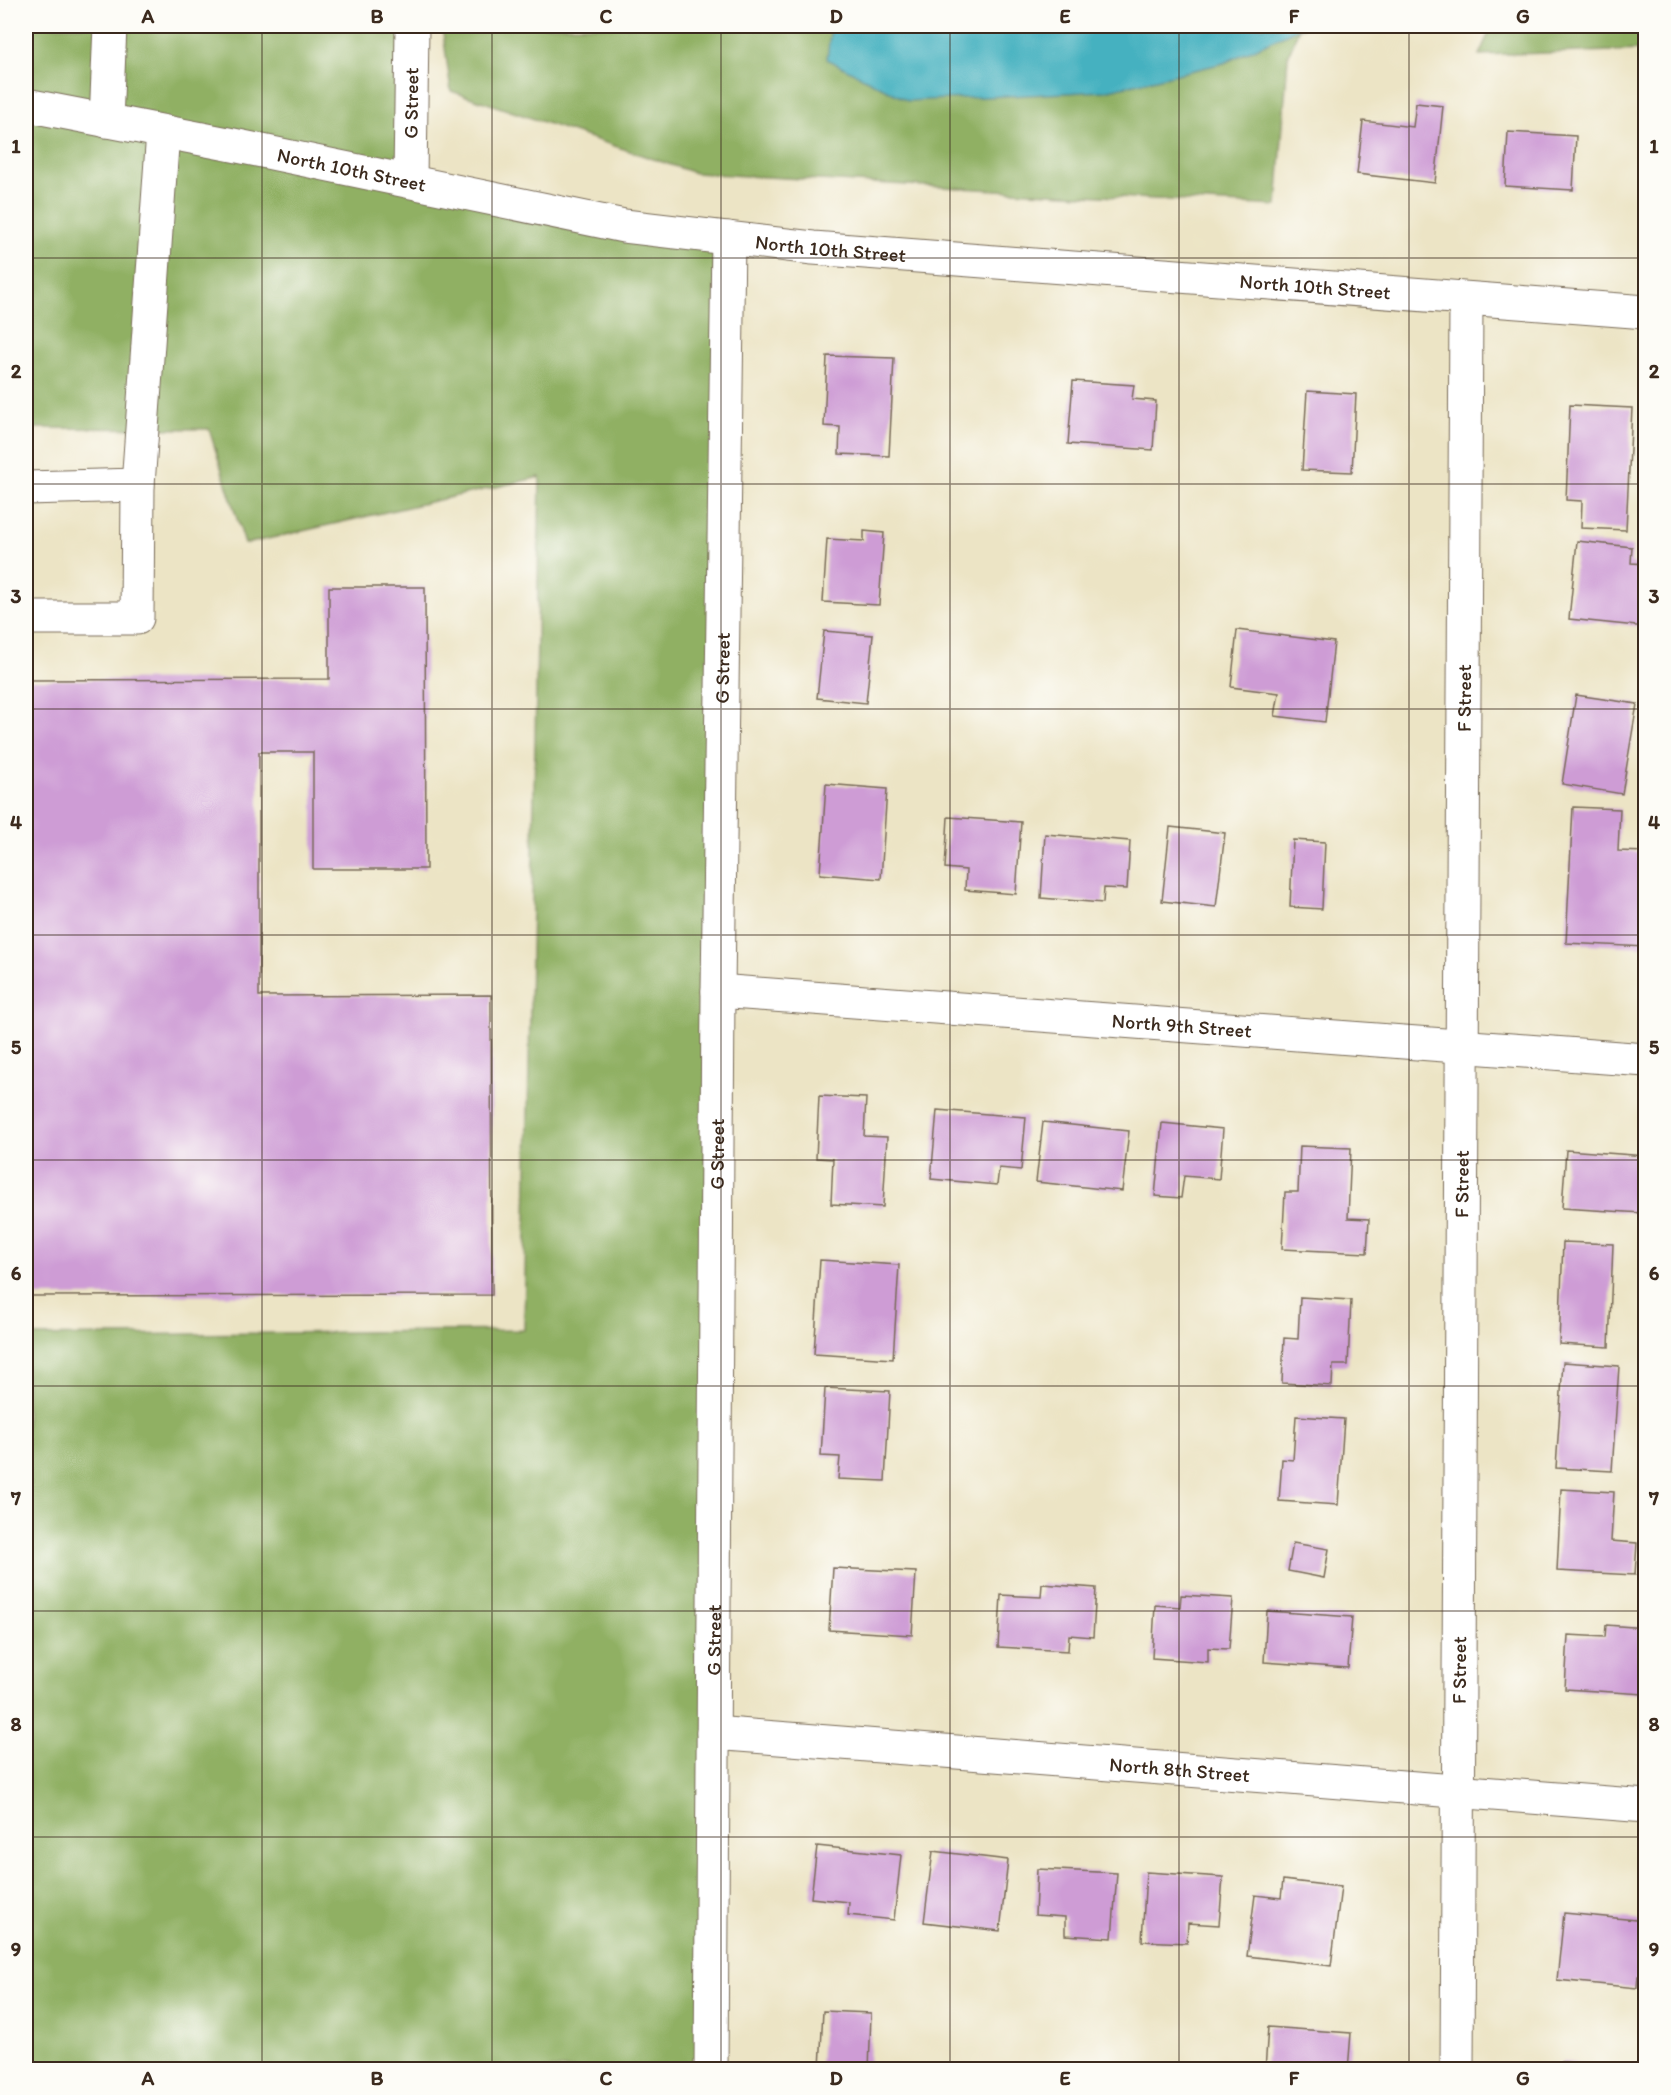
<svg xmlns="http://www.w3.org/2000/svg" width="1671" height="2095" font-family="Itim,sans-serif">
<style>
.forest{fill:#90b064;stroke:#666d41;stroke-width:1.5}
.water{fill:#44b1c0;stroke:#406e6f;stroke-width:1.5}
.building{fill:#ce9cd5}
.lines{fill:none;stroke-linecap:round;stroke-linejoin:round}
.minor-casing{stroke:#796b58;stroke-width:35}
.minor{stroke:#fff;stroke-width:33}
.grid{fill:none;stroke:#3b2a1e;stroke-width:1.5;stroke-opacity:0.55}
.labels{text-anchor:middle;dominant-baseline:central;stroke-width:6;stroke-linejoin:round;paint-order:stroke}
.street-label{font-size:20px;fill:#3b2a1e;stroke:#fdfcf7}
.neatline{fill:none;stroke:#3b2a1e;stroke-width:2}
.grid-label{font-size:20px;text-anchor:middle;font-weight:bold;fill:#3b2a1e}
</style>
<rect width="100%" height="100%" fill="#fdfcf7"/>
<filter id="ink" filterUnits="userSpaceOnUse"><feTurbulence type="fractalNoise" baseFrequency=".0167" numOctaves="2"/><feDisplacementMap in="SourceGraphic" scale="12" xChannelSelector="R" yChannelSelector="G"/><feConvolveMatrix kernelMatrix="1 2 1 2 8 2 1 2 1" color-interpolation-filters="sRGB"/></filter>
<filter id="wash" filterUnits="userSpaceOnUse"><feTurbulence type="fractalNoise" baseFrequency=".008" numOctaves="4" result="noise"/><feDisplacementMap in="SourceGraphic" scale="24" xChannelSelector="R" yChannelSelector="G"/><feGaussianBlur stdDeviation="1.35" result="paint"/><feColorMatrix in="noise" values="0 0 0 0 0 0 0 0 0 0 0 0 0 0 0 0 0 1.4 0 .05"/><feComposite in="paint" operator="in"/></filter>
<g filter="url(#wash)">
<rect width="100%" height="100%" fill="#ece4c5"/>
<g class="forest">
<path d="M26,26H422L419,178L724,232L713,2069H26V1336L524,1330L540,477L245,544L209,429L26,428Z"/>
<path d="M442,26H831L828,59L1224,63L1299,28L1288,56L1277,206L695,173L451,91Z"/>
<path d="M1492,26H1645V50L1479,55Z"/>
</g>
<path class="water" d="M831,26H1317L1299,28L1224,63L1105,91L908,101L827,59Z"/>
<g id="blocks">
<g class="building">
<path d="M1416,103L1443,106L1435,183L1357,174L1363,121L1413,127Z"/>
<path d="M1508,132L1576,136L1573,190L1505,186Z"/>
<path d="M827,356L894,358L889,456L839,454L840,427L824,426Z"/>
<path d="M1073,381L1134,385L1132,399L1156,401L1153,450L1068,444Z"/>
<path d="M1307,391L1356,394L1352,472L1302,470Z"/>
<path d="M1570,405L1632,408L1626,530L1581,528L1582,501L1566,500Z"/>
<path d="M864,531L884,533L879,605L823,602L827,539L864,541Z"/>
<path d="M1577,541L1632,547L1631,563L1646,564V627L1569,619Z"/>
<path d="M329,587H425L426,869H313V752H259V996L491,995L492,1295L26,1296V680L329,679Z"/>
<path d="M1237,630L1334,642L1325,722L1275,716L1279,693L1231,687Z"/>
<path d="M824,631L873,635L866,703L817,698Z"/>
<path d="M1576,695L1637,704L1622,794L1562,784Z"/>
<path d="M826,784L887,789L881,879L820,874Z"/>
<path d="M1573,807L1620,809L1618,851L1646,852V947L1566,943Z"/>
<path d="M948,817L1021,822L1016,894L965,890L966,870L945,868Z"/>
<path d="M1170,827L1225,833L1216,907L1162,901Z"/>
<path d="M1045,834L1130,841L1127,889L1104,888L1103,903L1041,898Z"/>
<path d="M1293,840L1325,842L1322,909L1290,907Z"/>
<path d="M819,1096L866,1098L864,1136L887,1137L883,1207L831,1204L833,1159L816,1158Z"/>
<path d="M937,1110L1026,1117L1021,1170L999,1168L997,1185L931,1179Z"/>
<path d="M1043,1122L1129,1131L1122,1191L1036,1182Z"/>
<path d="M1162,1123L1223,1129L1219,1179L1184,1176L1181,1198L1155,1196Z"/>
<path d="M1300,1146L1351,1148L1348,1218L1369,1219L1367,1253L1282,1249L1285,1192H1298Z"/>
<path d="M1566,1150L1646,1156L1642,1213L1562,1208Z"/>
<path d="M1563,1242L1613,1244L1609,1347L1559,1344Z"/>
<path d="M820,1260L899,1265L893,1359L814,1354Z"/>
<path d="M1300,1297L1351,1300L1348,1365H1333L1332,1386L1282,1383L1284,1338L1298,1339Z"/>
<path d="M1563,1362L1619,1366L1612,1471L1556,1468Z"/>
<path d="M825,1388L890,1391L885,1481L838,1479L840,1457L821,1456Z"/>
<path d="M1296,1416L1344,1419L1338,1505L1279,1501L1282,1459L1293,1460Z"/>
<path d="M1561,1489L1614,1492L1611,1541L1637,1543L1635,1575L1557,1571Z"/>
<path d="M1293,1543L1329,1549L1324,1578L1288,1571Z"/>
<path d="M833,1568L916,1572L912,1635L829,1630Z"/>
<path d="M1042,1584L1096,1588L1093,1637L1069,1635L1068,1651L998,1647L1001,1595L1041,1597Z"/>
<path d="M1181,1595L1233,1598L1229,1649L1208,1648V1662L1152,1658L1155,1605L1180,1607Z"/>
<path d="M1267,1611L1352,1617L1348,1668L1264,1662Z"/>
<path d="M1606,1625L1646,1628L1644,1694L1565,1689L1568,1635L1605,1637Z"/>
<path d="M817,1846L901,1855L894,1920L848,1915L849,1902L811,1898Z"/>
<path d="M933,1851L1008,1860L1000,1931L924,1922Z"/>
<path d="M1037,1869L1117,1873L1112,1938L1065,1935V1917L1035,1915Z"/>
<path d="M1146,1872L1223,1877L1219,1925L1188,1923L1187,1943L1142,1941Z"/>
<path d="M1283,1880L1341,1887L1331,1966L1247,1956L1255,1895L1281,1898Z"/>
<path d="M1564,1913L1646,1921V1977L1638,1976L1637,1988L1557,1980Z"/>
<path d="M823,2011L871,2013L869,2070L820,2068Z"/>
<path d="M1268,2027L1351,2033L1348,2070H1265Z"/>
<path d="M1562,2062L1617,2067V2070H1562Z"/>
</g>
</g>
</g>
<g filter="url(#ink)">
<use href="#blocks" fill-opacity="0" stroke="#796b58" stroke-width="1.5"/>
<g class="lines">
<defs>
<g id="minor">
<path id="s1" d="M26,105L233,145L624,226L813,248L1646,312"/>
<path d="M106,121L110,26"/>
<path id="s2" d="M410,181L412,26"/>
<path d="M26,488L138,485"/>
<path d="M26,618H137L138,485L163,132"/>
<path id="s3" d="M718,991L1646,1060"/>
<path id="s4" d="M713,1733L1646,1806"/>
<path id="s5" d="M711,2070L718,991L728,238"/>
<path id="s6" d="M1457,2070L1466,299"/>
</g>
</defs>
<use href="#minor" class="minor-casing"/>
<use href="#minor" class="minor"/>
</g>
</g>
<path class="grid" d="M262,26V2070M492,26V2070M721,26V2070M950,26V2070M1179,26V2070M1409,26V2070M26,258H1646M26,484H1646M26,709H1646M26,935H1646M26,1160H1646M26,1386H1646M26,1611H1646M26,1837H1646"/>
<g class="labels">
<g class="street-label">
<text stroke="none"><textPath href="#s2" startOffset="78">G Street</textPath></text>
<text stroke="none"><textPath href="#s1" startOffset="332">North 10th Street</textPath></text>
<text stroke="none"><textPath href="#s1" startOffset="818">North 10th Street</textPath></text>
<text stroke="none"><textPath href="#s1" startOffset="1304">North 10th Street</textPath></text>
<text stroke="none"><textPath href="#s5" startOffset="1402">G Street</textPath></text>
<text stroke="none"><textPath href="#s6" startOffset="1372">F Street</textPath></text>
<text stroke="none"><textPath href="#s3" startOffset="465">North 9th Street</textPath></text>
<text stroke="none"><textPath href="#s5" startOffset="916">G Street</textPath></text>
<text stroke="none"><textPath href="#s6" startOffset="886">F Street</textPath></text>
<text stroke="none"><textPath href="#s5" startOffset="430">G Street</textPath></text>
<text stroke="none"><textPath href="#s6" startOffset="400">F Street</textPath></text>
<text stroke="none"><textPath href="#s4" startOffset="468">North 8th Street</textPath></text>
</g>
</g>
<rect width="1671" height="2095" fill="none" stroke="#fdfcf7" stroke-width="66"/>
<rect x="33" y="33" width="1605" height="2029" class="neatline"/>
<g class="grid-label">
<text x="148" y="23">A</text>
<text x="377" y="23">B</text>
<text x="606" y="23">C</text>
<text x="836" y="23">D</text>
<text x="1065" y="23">E</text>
<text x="1294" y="23">F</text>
<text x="1523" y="23">G</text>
<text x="16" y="153">1</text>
<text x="1654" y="153">1</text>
<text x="16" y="378">2</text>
<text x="1654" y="378">2</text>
<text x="16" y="603">3</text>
<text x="1654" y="603">3</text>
<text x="16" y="829">4</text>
<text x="1654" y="829">4</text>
<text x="16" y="1054">5</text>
<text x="1654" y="1054">5</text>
<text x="16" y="1280">6</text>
<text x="1654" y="1280">6</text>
<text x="16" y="1505">7</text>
<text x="1654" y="1505">7</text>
<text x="16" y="1731">8</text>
<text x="1654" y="1731">8</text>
<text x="16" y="1956">9</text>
<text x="1654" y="1956">9</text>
<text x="148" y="2085">A</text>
<text x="377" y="2085">B</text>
<text x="606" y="2085">C</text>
<text x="836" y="2085">D</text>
<text x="1065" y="2085">E</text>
<text x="1294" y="2085">F</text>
<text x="1523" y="2085">G</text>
</g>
</svg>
